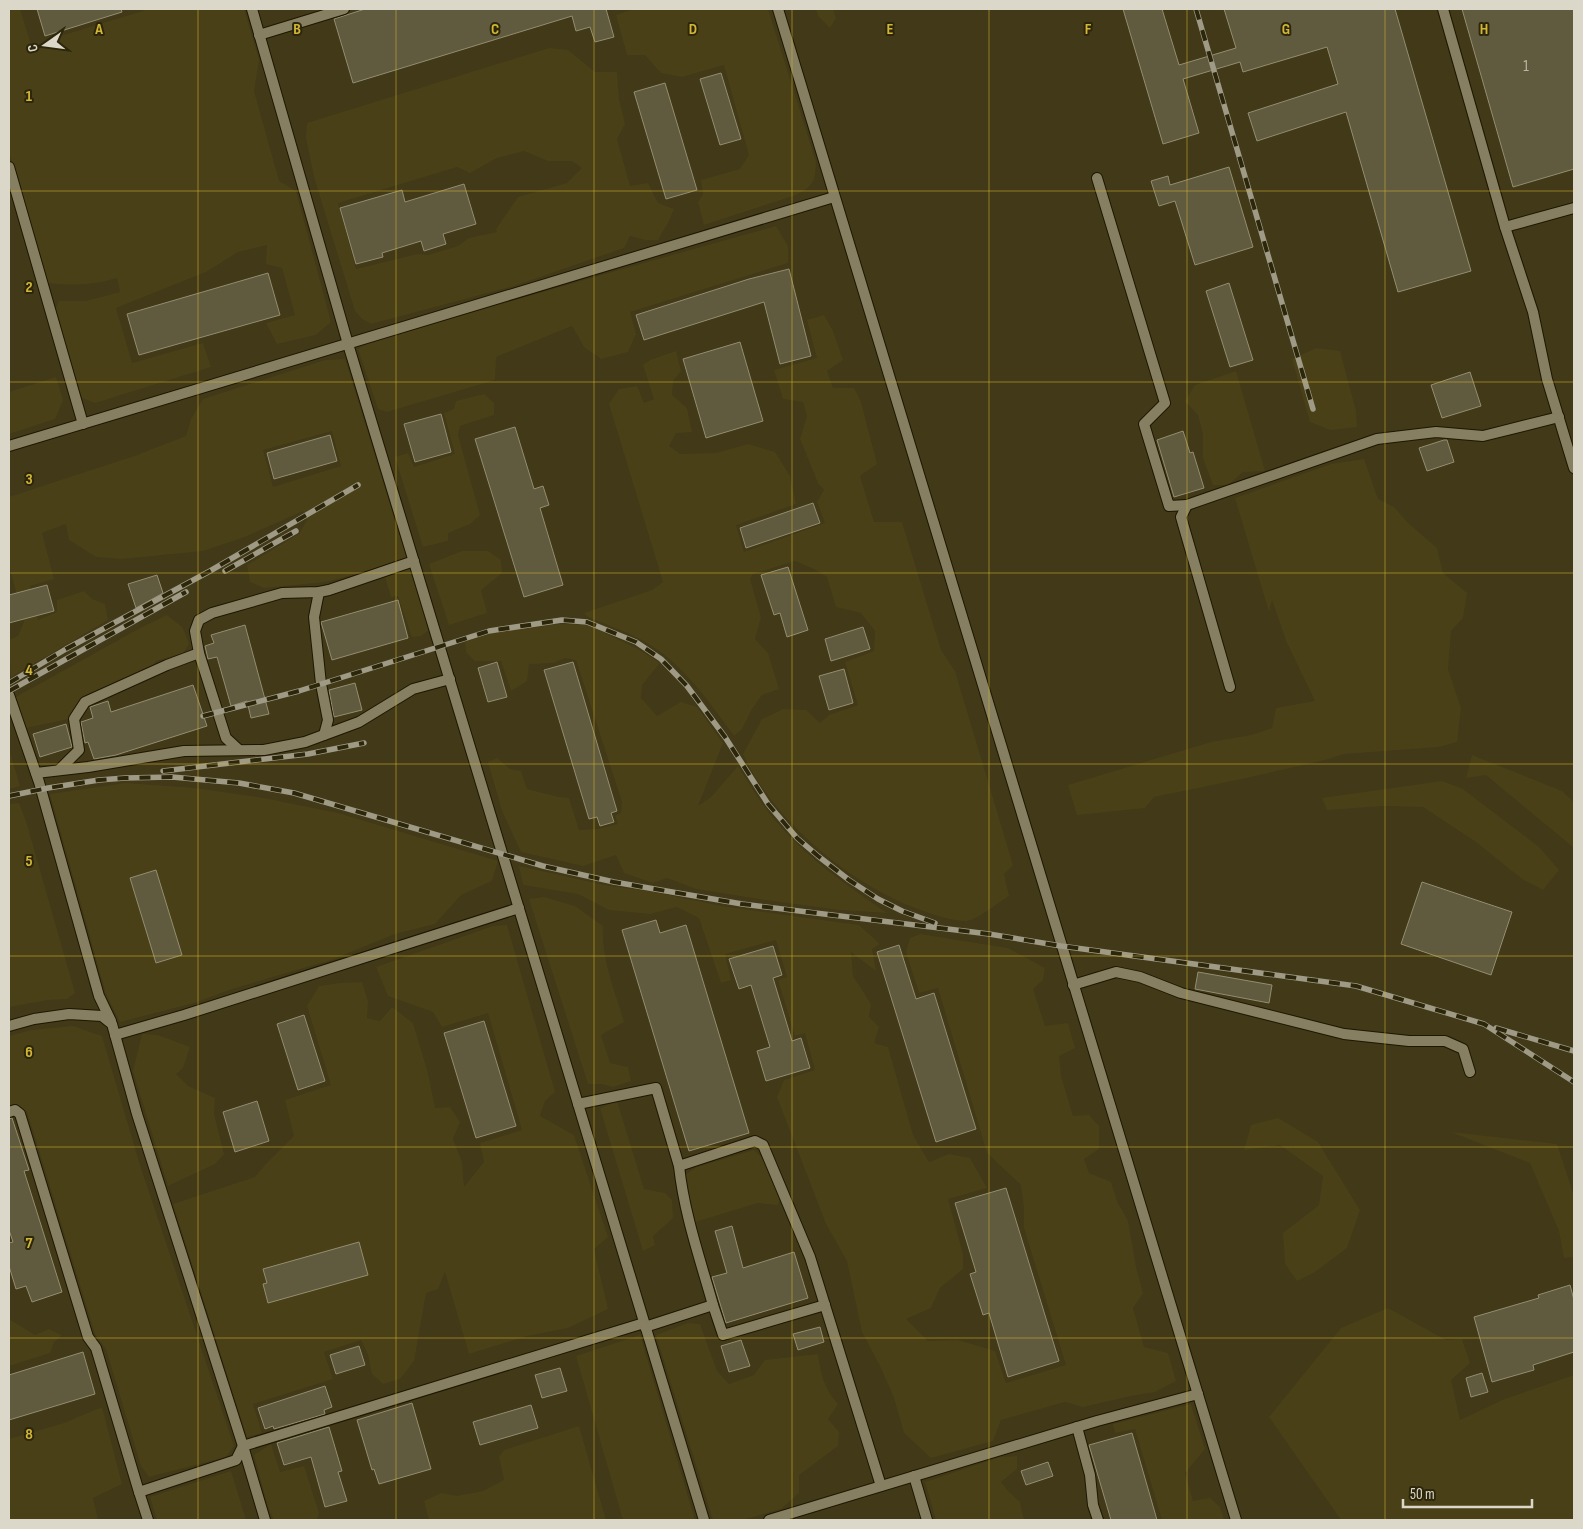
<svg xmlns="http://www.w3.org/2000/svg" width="1583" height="1529" font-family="'Sofia Sans Condensed',sans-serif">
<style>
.built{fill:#413917}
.green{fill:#4a4017;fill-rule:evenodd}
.building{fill:#605a3e;stroke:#948d70}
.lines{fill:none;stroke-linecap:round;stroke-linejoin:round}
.service-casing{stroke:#1e1700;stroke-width:12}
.service{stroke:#867f62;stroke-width:10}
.rail-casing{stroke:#9f9a86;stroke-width:5.5}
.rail{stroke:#2c260b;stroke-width:4;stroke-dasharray:11;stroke-linecap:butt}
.grid{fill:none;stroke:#d3b635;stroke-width:1;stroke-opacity:0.55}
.labels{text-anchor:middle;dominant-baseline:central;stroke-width:4;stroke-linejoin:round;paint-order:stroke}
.number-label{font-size:16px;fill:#bdb8a6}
.grid-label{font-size:16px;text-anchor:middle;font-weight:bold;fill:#d3b635;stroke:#2c260b;stroke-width:4;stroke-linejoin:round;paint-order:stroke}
</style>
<rect width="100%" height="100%" fill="#363015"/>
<rect class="built" x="9" y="9" width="1565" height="1511"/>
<g class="green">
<path d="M9,9H20L33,51L41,49L44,41L149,9H244L259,60L254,91L279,181L296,191L331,322L316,335L277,344L266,323L295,315L282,268L266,264L267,245L238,252L206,272L116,308L132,363L203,343L211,367L95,403L82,398L55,310L59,301H86L120,292L117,278C94,285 72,286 48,283L9,152Z"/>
<path d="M634,9H768L816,162C815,181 814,186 796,195L704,225L698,202L703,194L701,180L740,169L749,155L724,65L682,77L661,73L645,55H627L616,15Z"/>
<path d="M816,9H833L836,18L830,28L818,16Z"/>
<path d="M549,48L568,50L595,72H617L619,99L625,124L617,139L630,186L648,183L658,203L674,209L668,223L658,240H645L630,236L624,248L514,286L371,324L362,319L355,311L314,177L306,138L307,123ZM524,151L548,161H572L582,168L567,183L518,197L496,229L497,232L469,238L458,246L428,255L417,254L356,269L338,203L457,167L470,173L497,158Z"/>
<path d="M776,226L788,246V263L630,312L636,334L628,352L601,359L584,347L572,326L496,357L495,380L387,412L378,409L358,349L370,342L626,268Z"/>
<path d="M824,315L833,331L843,360L827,371L833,388H854L861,402L877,464L860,476L874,522H902L941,650L955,671L1013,865L1004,874L1009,896C999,902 976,921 966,921C954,921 941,917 929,913C858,891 774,823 743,754L762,719L783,709L806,710L820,723L829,715L858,705L845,662L874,651L875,631L861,613L836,607L827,577L814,569L795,561L753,574L750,579L761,617L755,639L768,653L779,689L762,695L752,709L742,729L734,736C708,700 680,659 638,638C622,630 605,624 588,617L584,613L652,590L663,582L609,404L619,389L637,386L644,403L654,399L643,365L650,360L676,351L681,371L673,381L672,395L687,408L692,432L676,433L669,446L680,454L716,453L748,444L775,452L790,476L796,504L736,525L744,552L825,523L817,502L824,490L818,483L800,439L807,416L803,402L783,399L774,370L817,358L807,320Z"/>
<path d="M1316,348L1340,351L1356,411L1357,427L1330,430L1310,422L1292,359Z"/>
<path d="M345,359L429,630L421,636L412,637L398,596L391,597L382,567L326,582L264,588L250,582L247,565L299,534L307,520L303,511L245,537L203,551L122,559L96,557L69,540L66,524L42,533L54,579L30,586L38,620L57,612V600L84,591L92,599L105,604L108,620L11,677L9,640L18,636L24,622L9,565V497L134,456L186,436L191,419L203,399L325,360ZM332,431L341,466L273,487L263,450Z"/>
<path d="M1236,371L1265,471L1243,472L1228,485H1213L1203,458V434L1198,415L1185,401L1195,385Z"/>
<path d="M56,377L63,400L55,419L9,434V392Z"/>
<path d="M484,394L494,403V415L460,426L458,435L480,515L470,524L448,533V541L423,547L395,457L408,453L414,467L455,454L444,413L454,409L456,401Z"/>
<path d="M1364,459L1378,499L1394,507L1408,523L1437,548L1443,573L1467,593L1463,618L1451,631L1448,669L1461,708L1457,742L1439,747L1344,754L1325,760L1242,779L1154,797L1145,808L1077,815L1068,785L1211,742L1251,735L1272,728L1276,708L1315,701L1287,643L1272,600L1269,612L1235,498L1331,464Z"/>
<path d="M462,551H488L501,560L502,573L481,590L487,613L449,625L429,564Z"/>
<path d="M167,615L183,628L189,644L183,653L156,661L152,667L86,695L69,719L26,728L14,698L140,628Z"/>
<path d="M559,624L588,625L638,649L660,663L642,685L641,698L657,716L681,702L697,707L723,743L698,806L711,797L738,766C750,785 761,804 775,820C806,858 847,885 887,913L840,910L759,899L696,889L667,878L653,883L624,873L616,855L583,866L521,852L502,811L488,762L497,758L510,769L521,771L527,789L559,797L569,798L579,830L598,829L618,824L615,816L621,813L622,802L576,660L565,658L554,663L529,664L527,681L511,691L501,661H475L466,652L465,642L491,633Z"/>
<path d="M9,749L20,786L9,789Z"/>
<path d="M1472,755L1562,791L1574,802V848L1486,775L1466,778Z"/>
<path d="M1442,781L1463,789L1539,847L1559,870L1543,890L1522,879L1476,842L1423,807L1383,806L1327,810L1322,798Z"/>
<path d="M126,783L195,788L264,798L338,813L498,861L492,881L461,895L435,924L395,934L331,960L232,989L194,1003L120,1022L106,994L50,794Z"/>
<path d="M19,803L26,821L75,993L67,999L48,1000L9,1007V804Z"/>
<path d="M519,866L604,885L654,892L721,906L859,925L880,944L872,949L876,971L851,952L853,976L871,1004L869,1017L879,1027L874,1043L888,1047L913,1135L929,1162L949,1154L970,1158L987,1188L948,1199L963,1254V1269L940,1288L931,1308L906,1319L928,1341L958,1340L995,1351L1006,1383L1066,1365L1024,1228V1208L1021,1185L987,1153L938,988L919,993L906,952L910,938L920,934L1008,948L1045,968L1043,980L1033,989L1045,1026L1068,1023L1075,1048L1059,1056L1061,1076L1073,1116L1089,1115L1099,1126V1149L1084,1159L1089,1173L1111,1182L1117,1201L1128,1221L1136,1267L1143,1293L1133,1308L1144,1347L1168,1353L1176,1381L1155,1392L1131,1396L1083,1407L1065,1402L1001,1420L993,1441L931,1458L904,1433L894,1398L881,1368L862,1332L847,1261L826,1224L777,1097L784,1080L815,1070L805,1033L795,1036L778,980L787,977L776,940L725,954L731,980L721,983L699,918L677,907L650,914L609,910L578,894L523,885Z"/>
<path d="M544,897L575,906L603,926C601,959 615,991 624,1022L601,1035L610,1063L628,1067L631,1081L613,1087L602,1084H588L529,899Z"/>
<path d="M507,925L555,1092L545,1101L540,1116L574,1135L608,1237L594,1249L608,1309L568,1328L527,1336L469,1354L445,1272L438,1289L426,1293L414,1361L400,1379L383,1384L372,1374L368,1354L361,1340L324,1352L333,1379L253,1404L262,1433L247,1437L173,1204L255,1177L265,1165L294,1136L285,1100L331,1085L307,1006L319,986L339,983L362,982L368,1001L367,1018L380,1021L392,1007L413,1023L428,1073L435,1108L450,1107L460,1122L453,1139L462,1162L464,1187L484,1162L480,1143L522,1130L488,1013L442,1027L433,1012L388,996L376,967L493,926Z"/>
<path d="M73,1026L102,1036L139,1162L234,1446L226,1457L149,1477L141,1466L106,1349L95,1334L27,1111L9,1105V1036L31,1030Z"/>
<path d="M142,1034L158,1035L190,1047L183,1068L176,1074L188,1086L215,1098L214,1114L224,1154L215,1164L168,1186L133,1071Z"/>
<path d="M617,1101L644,1189L665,1193L672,1200L673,1218L653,1236L655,1245L643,1251L600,1108Z"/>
<path d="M1278,1118L1318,1142L1360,1210L1347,1248L1315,1272L1297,1281L1285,1264L1283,1233L1319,1205L1323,1176L1280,1145L1244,1150L1251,1125Z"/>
<path d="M1451,1132L1557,1144L1574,1196V1257L1564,1258L1559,1231L1530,1163Z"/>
<path d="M754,1150L766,1161L780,1198L778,1205L758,1203L695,1222L684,1182L686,1174L697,1167Z"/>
<path d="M1388,1308L1446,1340L1462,1339L1470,1363L1451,1380L1460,1420L1502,1400L1574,1375V1520H1341L1269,1417L1341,1328Z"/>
<path d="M9,1319L35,1335L49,1329L62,1335L54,1342L50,1353L9,1366Z"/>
<path d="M688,1323L700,1324L717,1371L729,1384L754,1375L765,1360L818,1354C821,1375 824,1388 838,1404L828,1419L839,1432L838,1446L799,1475V1493L781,1509L742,1520H713L656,1335Z"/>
<path d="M640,1335L695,1520H623L576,1356Z"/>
<path d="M1191,1404L1205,1449L1185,1473L1193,1501L1210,1498L1220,1507L1224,1520H1162L1135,1429L1115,1433L1113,1424Z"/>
<path d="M102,1407L122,1484L93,1498L98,1520H9V1439L64,1423Z"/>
<path d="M579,1426L606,1520H429L424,1501L441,1493L457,1496L483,1491L504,1480L499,1457L504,1450Z"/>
<path d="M271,1444L280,1472L304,1466L319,1513L317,1520H274L268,1507L254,1455Z"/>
<path d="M1017,1456V1469L1001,1482L1008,1491L1020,1502L1024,1520H936L925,1482L1000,1457Z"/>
<path d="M231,1471L246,1520H157L150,1497Z"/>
</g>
<g class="building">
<path d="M37,9H121L122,12L45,36Z"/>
<path d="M365,9H606L614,37L595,42L590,27L576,31L572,16L353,83L334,19Z"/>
<path d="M1123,9H1162L1179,65L1236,48L1224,9H1395L1471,271L1398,292L1346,112L1257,141L1248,113L1338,84L1327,47L1243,72L1240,62L1183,79L1199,133L1163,144Z"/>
<path d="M1462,9H1574V169L1513,187Z"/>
<path d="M721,73L741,139L720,145L700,79Z"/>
<path d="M665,83L697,190L666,199L634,92Z"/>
<path d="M1229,167L1253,247L1195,265L1175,201L1159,206L1151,181L1168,176L1170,185Z"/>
<path d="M464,184L476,224L443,234L446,244L424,251L421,241L382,253L383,257L356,264L340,208L402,190L405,202Z"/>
<path d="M789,269L811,356L780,364L764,302L644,340L636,315L749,279Z"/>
<path d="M268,273L280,315L139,355L127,314Z"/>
<path d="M1229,283L1253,360L1230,367L1206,291Z"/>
<path d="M740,342L763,421L706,438L683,359Z"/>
<path d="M1470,372L1481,406L1442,418L1431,385Z"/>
<path d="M441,414L451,452L415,462L404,424Z"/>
<path d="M515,427L534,489L543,486L549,505L540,508L563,585L524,597L475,439Z"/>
<path d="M1183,431L1190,453L1193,452L1204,488L1174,497L1157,440Z"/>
<path d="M330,435L337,461L274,479L267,453Z"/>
<path d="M1444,440H1447L1454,462L1427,471L1419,448Z"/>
<path d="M813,503L820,523L746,548L740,528Z"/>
<path d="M788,567L808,630L787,637L780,613L774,615L761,575Z"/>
<path d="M157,575L163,593L136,608L128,584Z"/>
<path d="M47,585L54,611L9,623V595Z"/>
<path d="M398,600L408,638L332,660L321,622Z"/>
<path d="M245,625L269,714L251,718L247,701L231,706L217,657L208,659L205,646L214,643L211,635Z"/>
<path d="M863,627L870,649L831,661L825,639Z"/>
<path d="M497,662L507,697L488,702L478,668Z"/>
<path d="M573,662L617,811L611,813L614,822L600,826L597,817L589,819L544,670Z"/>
<path d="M844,669L853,703L829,710L819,676Z"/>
<path d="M355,683L362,710L334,717L329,690Z"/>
<path d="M193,685L207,726L116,755L94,759L88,742L85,743L81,722L93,718L90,707L108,701L111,712Z"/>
<path d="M66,724L72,747L40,757L33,734Z"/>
<path d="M156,870L182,955L156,963L130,878Z"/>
<path d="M1422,882L1512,912L1491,975L1401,944Z"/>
<path d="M656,920L660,933L686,925L749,1133L689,1151L622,930Z"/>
<path d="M899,945L916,999L934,993L976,1129L936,1142L877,952Z"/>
<path d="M773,946L782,975L773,978L792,1041L801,1038L810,1068L766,1081L757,1051L770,1047L751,985L739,989L729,959Z"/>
<path d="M1198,972L1272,985L1269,1003L1195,989Z"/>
<path d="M304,1015L325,1081L298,1090L277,1024Z"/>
<path d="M484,1021L516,1126L476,1138L444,1033Z"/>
<path d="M257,1101L269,1141L235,1152L223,1112Z"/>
<path d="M12,1118L29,1170L24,1171L62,1292L32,1302L26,1286L16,1289L9,1266V1243L13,1242L9,1230V1119Z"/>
<path d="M1006,1188L1059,1361L1008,1377L989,1313L983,1315L970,1274L976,1272L955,1203Z"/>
<path d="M732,1226L743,1268L794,1252L808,1298L726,1323L712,1277L727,1273L715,1231Z"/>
<path d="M359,1242L368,1275L268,1303L263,1284L267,1283L263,1269Z"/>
<path d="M1570,1285L1574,1300V1352L1533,1365L1534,1370L1492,1382L1474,1317L1539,1298L1538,1295Z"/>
<path d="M820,1327L824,1342L798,1350L793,1334Z"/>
<path d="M741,1340L750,1366L729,1372L721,1346Z"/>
<path d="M359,1346L365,1365L336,1374L330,1355Z"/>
<path d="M83,1352L95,1394L9,1420V1375Z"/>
<path d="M560,1368L567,1391L542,1398L535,1375Z"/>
<path d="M1482,1373L1488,1392L1471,1397L1466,1378Z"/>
<path d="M325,1386L332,1407L324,1410L325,1414L274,1429L273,1426L265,1429L258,1408Z"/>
<path d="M412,1403L431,1469L379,1484L374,1469L372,1470L357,1420Z"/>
<path d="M531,1405L538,1428L480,1445L473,1422Z"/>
<path d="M329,1427L342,1471L338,1472L347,1501L325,1507L311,1457L284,1465L277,1443Z"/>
<path d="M1132,1433L1157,1520H1111L1089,1445Z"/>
<path d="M1048,1462L1053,1476L1026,1485L1021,1471Z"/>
</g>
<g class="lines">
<defs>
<g id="service">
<path d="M252,9L348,344L704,1520"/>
<path d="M778,9L1236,1520"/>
<path d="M1443,9L1505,227L1533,312L1547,379L1574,468"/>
<path d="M259,35L344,9"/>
<path d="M9,167L83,424"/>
<path d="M1097,178L1165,403L1144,424L1169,506L1187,505"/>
<path d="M1505,227L1574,208"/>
<path d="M9,446L834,197"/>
<path d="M319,592L314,617L321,684L328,720L324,735"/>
<path d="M1230,687L1181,517L1187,505L1377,439L1436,432L1483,436L1559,417"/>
<path d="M9,695L39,782L99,996L111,1021"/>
<path d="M239,750L226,738L199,653L195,631L199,620L212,613L282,593L319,592L329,590L414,561"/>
<path d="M59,770L79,750L74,719L85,702L167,665L199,653"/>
<path d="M36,773L88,767L184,751L264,750L305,742L359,722L413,689L450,679"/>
<path d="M1073,985L1116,972L1140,977L1181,993L1344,1034L1409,1041H1445L1463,1049L1470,1072"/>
<path d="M9,1026L34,1019L69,1014L102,1016L112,1024L137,1114L243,1446L644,1323"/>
<path d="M115,1035L184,1015L519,908"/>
<path d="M578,1104L656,1088L679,1166L755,1141L763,1145L810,1257L881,1486"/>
<path d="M9,1112L15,1110L20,1114L88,1337L96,1348L139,1492L236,1460L243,1446L265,1520"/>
<path d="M713,1305L723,1335L825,1305"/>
<path d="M645,1327L713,1305C700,1259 684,1213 679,1166"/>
<path d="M1077,1427L1090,1475L1093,1505L1098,1520"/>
<path d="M914,1476L927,1520"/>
<path d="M139,1492L148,1520"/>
<path d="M769,1520L1097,1421L1198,1394"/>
</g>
</defs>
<use href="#service" class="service-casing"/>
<use href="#service" class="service"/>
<defs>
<g id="rail">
<path d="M1196,9L1313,409"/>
<path d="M225,571L296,531"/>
<path d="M9,683L66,649L210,571L358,485"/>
<path d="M9,691L186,592"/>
<path d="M203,716L299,691L489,631L562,620L587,622L636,642L661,659L687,686L725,737L768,804L797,838L818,856L849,880L878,899L902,911L935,923"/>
<path d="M163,771L308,754L364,743"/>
<path d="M9,796L48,788L99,780L125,778L172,777L239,783L294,793L543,866L614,882L742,904L989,934L1061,946L1356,986L1484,1024L1574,1082"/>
<path d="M1496,1028L1574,1051"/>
</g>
</defs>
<use href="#rail" class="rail-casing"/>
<use href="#rail" class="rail"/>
</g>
<path class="grid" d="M198,9V1520M396,9V1520M594,9V1520M792,9V1520M989,9V1520M1187,9V1520M1385,9V1520M9,191H1574M9,382H1574M9,573H1574M9,764H1574M9,956H1574M9,1147H1574M9,1338H1574"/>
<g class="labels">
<g class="number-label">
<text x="1526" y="66">1</text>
</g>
</g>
<g class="grid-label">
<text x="99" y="34">A</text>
<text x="297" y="34">B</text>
<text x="495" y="34">C</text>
<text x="693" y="34">D</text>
<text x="890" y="34">E</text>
<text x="1088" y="34">F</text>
<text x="1286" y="34">G</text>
<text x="1484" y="34">H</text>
<text x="29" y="101">1</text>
<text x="29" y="292">2</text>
<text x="29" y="484">3</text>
<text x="29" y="675">4</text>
<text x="29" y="866">5</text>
<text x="29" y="1057">6</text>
<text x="29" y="1248">7</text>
<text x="29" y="1439">8</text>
</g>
<rect width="1583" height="1529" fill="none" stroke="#dcd8c9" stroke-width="20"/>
<g transform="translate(45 45) rotate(256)" stroke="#2c260b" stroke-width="4" paint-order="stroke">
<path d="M0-4L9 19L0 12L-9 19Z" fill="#dcd8c9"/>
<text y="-8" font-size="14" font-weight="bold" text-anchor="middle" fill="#dcd8c9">С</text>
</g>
<path d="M1403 1499v8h129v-8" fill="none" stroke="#dcd8c9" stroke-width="2.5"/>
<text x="1410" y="1499" font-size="15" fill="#dcd8c9" stroke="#2c260b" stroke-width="4" paint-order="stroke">50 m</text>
</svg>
